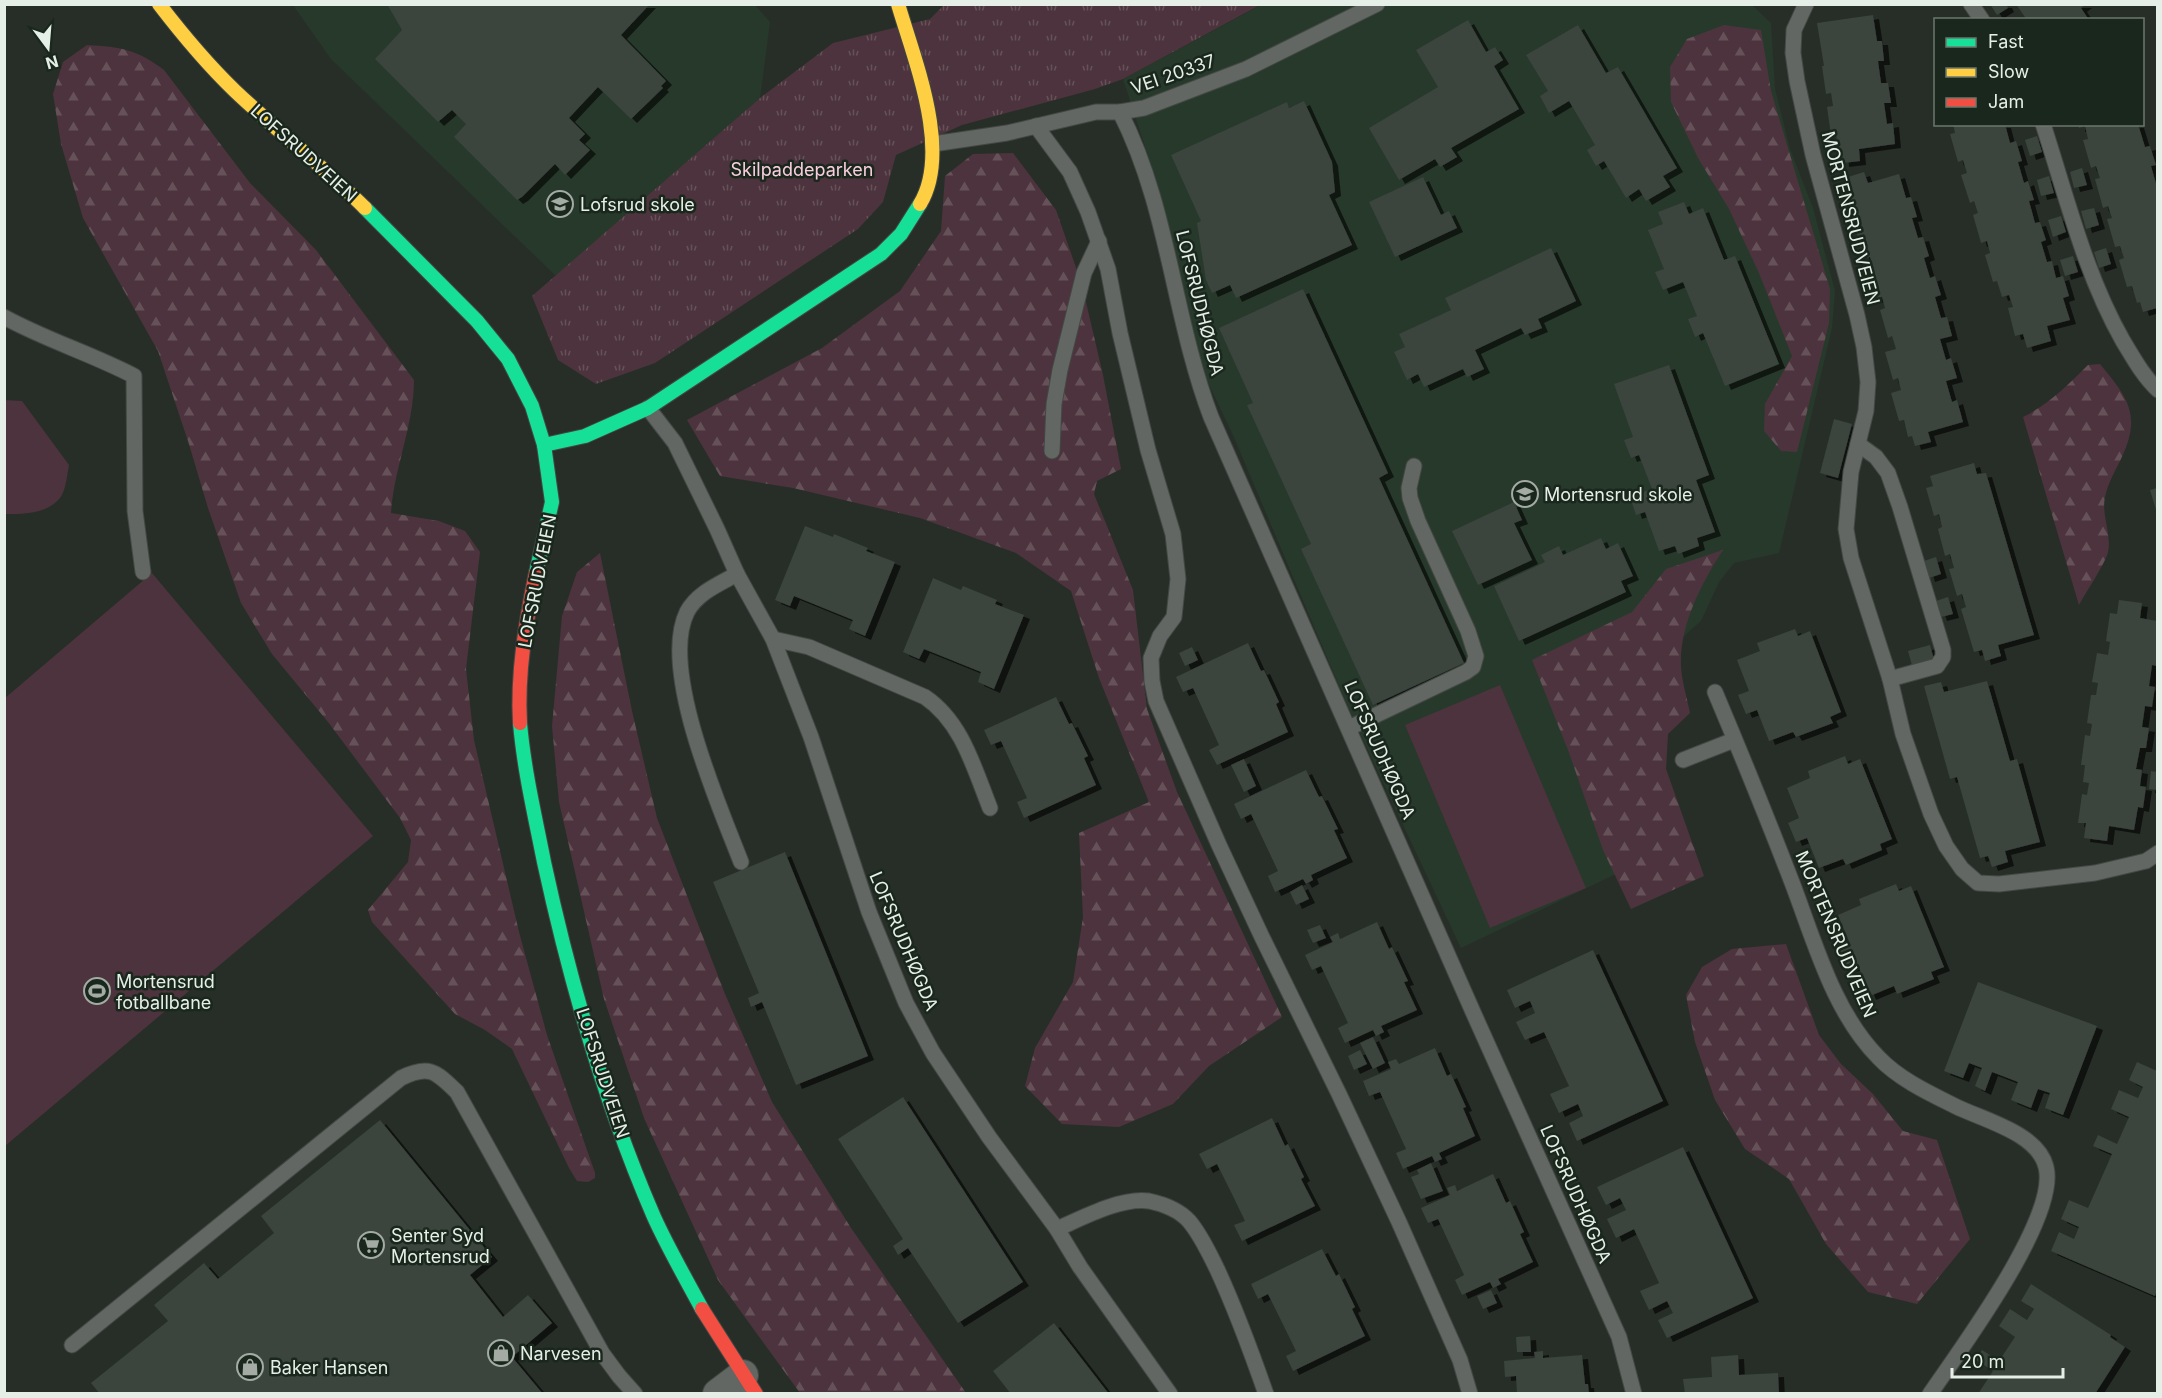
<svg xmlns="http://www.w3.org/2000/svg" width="2162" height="1398" font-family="Inter,sans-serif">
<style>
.built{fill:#27392b}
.grass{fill:#4c333d}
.forest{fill:url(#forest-firs)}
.park{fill:url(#park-tufts)}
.building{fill:#3a443d;filter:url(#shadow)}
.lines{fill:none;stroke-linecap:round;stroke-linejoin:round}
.lane-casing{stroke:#434844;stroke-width:17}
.street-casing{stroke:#434844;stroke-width:32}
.fast-casing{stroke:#434844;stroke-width:16}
.slow-casing{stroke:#434844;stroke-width:16}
.jam-casing{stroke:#434844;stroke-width:16}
.lane{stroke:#636764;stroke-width:15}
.street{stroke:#636764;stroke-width:30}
.fast{stroke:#16e098;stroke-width:14}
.slow{stroke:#ffcf43;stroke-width:14}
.jam{stroke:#f24e42;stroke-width:14}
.labels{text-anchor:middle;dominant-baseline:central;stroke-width:5;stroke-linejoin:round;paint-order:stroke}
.street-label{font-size:18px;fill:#e6efe7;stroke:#1a271d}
.park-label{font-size:18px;fill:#f9cfdf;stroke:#1a271d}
.poi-label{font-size:18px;fill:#e6efe7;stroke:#1a271d;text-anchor:start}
</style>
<defs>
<pattern id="forest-firs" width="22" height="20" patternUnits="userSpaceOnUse" patternTransform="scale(1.5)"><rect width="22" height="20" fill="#4c333d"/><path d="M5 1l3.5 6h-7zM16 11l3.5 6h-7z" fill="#665159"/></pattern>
<pattern id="park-tufts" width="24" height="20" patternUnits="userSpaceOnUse" patternTransform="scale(1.5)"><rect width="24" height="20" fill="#4c333d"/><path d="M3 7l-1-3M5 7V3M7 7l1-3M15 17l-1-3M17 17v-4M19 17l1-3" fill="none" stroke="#665159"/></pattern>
<filter id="shadow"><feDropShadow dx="6" dy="4" stdDeviation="0" flood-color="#0009"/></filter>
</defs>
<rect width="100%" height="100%" fill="#272e28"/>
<g class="built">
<path d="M754,4L770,22L760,98L556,276L331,59L293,5Z"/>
<path d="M1751,4L1771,23L1775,89L1790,149L1813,208L1835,291L1832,328L1779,553L1734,563L1719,582L1701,621L1685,635L1641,712L1664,851L1461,948L1351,714L1233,435L1204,374L1155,177L1123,79L1261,5Z"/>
</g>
<g class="grass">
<path d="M4,400L22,401L69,465C67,475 66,490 60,498C47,514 24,514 6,514L5,511Z"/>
<path d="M152,573L373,836L5,1146V698Z"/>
<path d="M1500,685L1586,888L1490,928L1405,725Z"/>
</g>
<g class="forest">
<path d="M1724,25L1761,30L1771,91L1830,289L1829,323L1797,452L1781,451L1764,431L1765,404L1792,356L1759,273L1729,209L1698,158L1671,102L1670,67L1687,39Z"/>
<path d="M87,45C121,47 136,49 164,70L250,183L316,250L414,380C414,425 394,468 391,513L439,521L465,531L480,552L466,669L474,740L519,932L547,1035L595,1173V1178L588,1182L577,1181L569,1168L512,1049L485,1030L455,1014L372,922L368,910L408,862L411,840L400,818L328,722L272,654L241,603L208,508L188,441L158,351L83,218L61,144L53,94L63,62Z"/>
<path d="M1013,153L1056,210L1082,285L1103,375L1121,469L1097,481L1094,494L1133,590L1147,709L1177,792L1282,1017L1209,1066L1173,1104L1119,1127L1062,1124L1025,1086L1035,1048L1073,982L1083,917L1079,833L1149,802L1099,678L1071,591L1016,553L920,518L793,488L720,476L687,420L822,348L900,291L941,231L945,176L973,154Z"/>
<path d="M2100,364C2128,398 2142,415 2121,459C2115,471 2108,483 2105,497C2101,514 2112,536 2108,552C2105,564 2086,592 2079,605L2023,417C2049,404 2068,385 2088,365Z"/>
<path d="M1723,550C1701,584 1679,626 1681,667C1682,682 1687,698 1690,713L1668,734L1666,769L1704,876L1631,909L1603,850L1568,750L1532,660L1632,612L1666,569Z"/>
<path d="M600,553L632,711L657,818L725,994L772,1102L851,1228L966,1393H800L718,1280L644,1118L604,999L559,802L552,726L562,616L577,572Z"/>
<path d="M1786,944L1819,1035L1841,1064L1873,1094L1903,1131L1937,1140L1970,1239L1917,1304L1868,1292L1826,1244L1789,1179L1745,1149L1715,1100L1695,1042L1686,995L1702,967L1732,949Z"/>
</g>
<path class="park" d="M944,5H1260L1123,79L1095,89L962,125L896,155L883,202L858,229L655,363L596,384L558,360L532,296L760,98L833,43L930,19Z"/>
<g class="building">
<path d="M387,4H650L621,35L666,81L661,86L663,88L631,119L598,87L569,118L585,134L579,140L590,150L565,175L555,164L522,197L517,200L454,137L466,124L452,110L438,122L375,59L402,30Z"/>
<path d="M1990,4H2006L2008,8L1997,15Z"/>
<path d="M2016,4H2086L2081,8L2089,20H2027Z"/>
<path d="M1873,15L1877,41H1882L1884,61H1878L1881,83H1888L1891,103H1884L1887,124L1893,123L1895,144L1859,149L1860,161L1843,163L1842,151L1839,152L1836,134L1831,135L1827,107L1833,106L1831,93L1826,94L1822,66H1824L1817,23Z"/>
<path d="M1468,20L1486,52L1495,47L1503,60L1494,66L1519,109L1451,148L1457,157L1440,167L1435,159L1399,180L1369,128L1438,87L1416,50Z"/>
<path d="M1578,25L1606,73L1618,67L1677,168L1663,176L1670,187L1646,201L1639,189L1626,198L1604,161L1596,166L1587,150L1595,145L1569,101L1549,113L1540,96L1548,91L1526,55Z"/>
<path d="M1304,101L1332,162L1335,192L1329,195L1352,245L1236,298L1230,285L1212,293L1206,280L1197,223L1201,221L1171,155L1287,102L1289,108Z"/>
<path d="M1953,124H2005L2010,143L2016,141L2022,161L2018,162L2024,183L2028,181L2034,200L2029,201L2035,223L2040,222L2046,240L2041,242L2047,262L2052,261L2056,278L2063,276L2069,296L2063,298L2070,320L2047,326L2051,341L2027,348L2023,334L2015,336L2008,308L2013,307L2009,295L2002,297L1997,281L1993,282L1985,255L1990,253L1987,241L1981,243L1973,215L1978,213L1974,201L1970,203L1961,175L1967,173L1963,160L1958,162L1950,134L1955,133Z"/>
<path d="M2079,124H2138L2145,147L2150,146L2156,165L2151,166L2157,187V296L2156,297L2157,308L2143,312L2140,302L2137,303L2132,286L2127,287L2119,260L2124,258L2120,246L2115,247L2107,219L2112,218L2108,206L2103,208L2095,179L2100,178L2096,166L2091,168L2083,140L2088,139L2085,126L2079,128Z"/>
<path d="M2037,136L2042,152L2030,156L2025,140Z"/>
<path d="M2082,168L2087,185L2074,188L2070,172Z"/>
<path d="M1864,172L1868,183L1899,174L1906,198L1911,197L1917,217L1912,218L1918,238L1923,237L1929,256L1924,258L1930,278L1935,276L1941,295L1935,297L1941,318L1947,317L1952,336L1940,339L1946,360L1951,358L1957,378L1946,381L1952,402L1957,400L1963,422L1928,432L1931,442L1915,446L1912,436L1908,437L1904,420L1899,421L1891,393L1901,390L1898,378L1893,380L1885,352L1896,349L1892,336L1888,338L1880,310L1885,308L1882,297L1876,299L1868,270L1873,268L1870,257L1864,258L1856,231L1862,229L1858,216L1853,218L1845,190L1851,188L1848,177Z"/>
<path d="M2049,176L2054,193L2041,196L2037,180Z"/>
<path d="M1423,177L1441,215L1449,211L1457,228L1395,257L1369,202Z"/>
<path d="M1684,202L1689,214L1703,208L1724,260L1735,256L1779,364L1725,386L1703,333L1695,337L1688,319L1697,316L1683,282L1663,290L1655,272L1664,269L1648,230L1663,224L1658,212Z"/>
<path d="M2094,208L2099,225L2086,229L2081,211Z"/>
<path d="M2061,216L2066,232L2053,237L2048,220Z"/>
<path d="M1551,248L1576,301L1538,319L1542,328L1525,335L1521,328L1475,350L1484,369L1467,377L1463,369L1424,387L1418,374L1407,380L1394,352L1405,347L1399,334L1451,310L1445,298Z"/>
<path d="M2106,248L2111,264L2099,268L2094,252Z"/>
<path d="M2073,256L2078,272L2065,276L2060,260Z"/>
<path d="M1303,289L1388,473L1379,478L1464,663L1373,705L1301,549L1311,544L1247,405L1253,403L1219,328Z"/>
<path d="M1669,365L1709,475L1696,480L1715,532L1697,538L1699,546L1678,554L1675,546L1659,551L1645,512L1636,515L1630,497L1652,489L1639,455L1631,458L1624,440L1633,437L1614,384Z"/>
<path d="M1834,419L1852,424L1838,478L1820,473Z"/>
<path d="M1974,463L1977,474L1986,473L2034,635L1998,645L2001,656L1985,661L1982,650L1974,652L1961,609L1966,607L1962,594L1957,596L1949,569L1954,568L1950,554L1945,556L1938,529L1942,527L1939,514L1934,516L1926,488L1933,486L1930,476Z"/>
<path d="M2157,488V513L2150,490Z"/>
<path d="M1514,502L1522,520L1514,523L1532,560L1478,585L1452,531Z"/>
<path d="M805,526L833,537L834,534L868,548L866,551L895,562L865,636L849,629L853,620L794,596L790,606L775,600Z"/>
<path d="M1601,538L1606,549L1618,543L1633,576L1621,581L1626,592L1519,641L1494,586L1545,562L1541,555L1559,546L1563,555Z"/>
<path d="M1936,557L1941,574L1929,578L1924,561Z"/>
<path d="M933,578L961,590L963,586L997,600L995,604L1024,615L994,689L978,682L981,672L924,649L919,659L903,652Z"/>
<path d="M1948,597L1953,614L1941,617L1936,601Z"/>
<path d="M2119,600L2142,603L2140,618L2157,621V666L2152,665L2149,686L2155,687L2152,707L2145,706L2142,727L2149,728L2146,748H2140L2136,769L2142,770L2140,786L2146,787L2143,808L2138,807L2134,830L2109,826L2107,841L2084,838L2086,823H2078L2082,794L2087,795L2089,783L2083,782L2085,765H2081L2085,735L2090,736L2092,724L2087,723L2091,695H2096L2098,683L2092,682L2097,653L2108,655L2110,642L2106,641L2110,613L2117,614Z"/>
<path d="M1795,629L1798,636L1810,631L1841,712L1830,717L1833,723L1796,737L1793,732L1769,741L1757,710L1746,714L1738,695L1749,691L1737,660L1760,651L1757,643Z"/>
<path d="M1248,643L1261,671L1264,670L1279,702L1276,704L1288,732L1217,765L1209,750L1219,745L1193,688L1183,692L1176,677Z"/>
<path d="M1930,645L1935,663L1913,669L1908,651Z"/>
<path d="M1192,647L1198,660L1185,666L1179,653Z"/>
<path d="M1987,681L2010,761L2017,759L2040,842L2005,851L2008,862L1992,867L1988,856L1980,858L1957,777L1950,779L1924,686L1941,682L1944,692Z"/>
<path d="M1056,697L1069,724L1072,723L1088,756L1084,758L1096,785L1024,818L1017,802L1027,798L1001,741L991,745L984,730Z"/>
<path d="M1845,756L1848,764L1860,759L1892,839L1880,844L1882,850L1846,865L1843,859L1819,868L1807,838L1796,842L1788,823L1799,818L1787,788L1810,778L1808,771Z"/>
<path d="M1244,759L1256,786L1244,792L1231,765Z"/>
<path d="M1306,770L1319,797L1322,796L1338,829L1334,830L1347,858L1311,875L1313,880L1306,884L1303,879L1275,892L1268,876L1278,871L1251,814L1241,819L1234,804Z"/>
<path d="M2151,771L2157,772V790L2149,789Z"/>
<path d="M785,852L868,1056L796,1085L762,1002L751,1007L748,998L759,993L713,882Z"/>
<path d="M1896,884L1899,891L1911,886L1944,967L1931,972L1934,979L1897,994L1894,986L1870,996L1858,965L1846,970L1839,950L1851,946L1838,915L1861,905L1859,899Z"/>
<path d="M1302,885L1309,899L1296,905L1290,892Z"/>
<path d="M1377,922L1389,949L1392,947L1408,981L1404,982L1417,1010L1381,1026L1384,1032L1376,1036L1373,1030L1345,1043L1338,1028L1348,1023L1321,966L1312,970L1305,955L1333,942L1330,937L1338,933L1340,939Z"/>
<path d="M1320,925L1326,938L1313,943L1307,930Z"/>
<path d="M1593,950L1663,1101L1577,1141L1569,1123L1583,1116L1578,1104L1559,1113L1550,1094L1569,1086L1544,1032L1525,1040L1516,1022L1535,1013L1530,1001L1515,1008L1507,990Z"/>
<path d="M1978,982L2097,1026L2063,1115L2045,1108L2050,1093L2038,1089L2031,1108L2011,1100L2018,1082L1992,1072L1985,1091L1975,1086L1982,1068L1969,1063L1963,1078L1944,1071Z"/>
<path d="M1373,1037L1385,1063L1373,1069L1360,1043Z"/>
<path d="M1435,1048L1447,1076L1451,1074L1466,1107L1463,1108L1475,1136L1439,1153L1442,1159L1435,1162L1432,1156L1403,1169L1396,1153L1406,1149L1380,1092L1369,1096L1363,1081L1391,1069L1388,1062L1396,1059L1399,1064Z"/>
<path d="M1360,1050L1367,1064L1354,1070L1348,1056Z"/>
<path d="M2137,1062L2157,1071V1291L2155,1296L2051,1251L2059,1232L2074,1239L2079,1227L2061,1219L2069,1200L2088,1208L2112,1154L2093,1146L2098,1135L2117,1144L2129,1117L2111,1109L2119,1090L2138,1098L2143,1087L2129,1080Z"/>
<path d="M903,1097L1023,1282L958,1323L908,1248L898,1255L893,1246L903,1239L838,1139Z"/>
<path d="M1272,1118L1285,1146L1288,1144L1304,1177L1301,1179L1315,1206L1242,1241L1234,1225L1245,1221L1231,1192L1217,1164L1207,1169L1199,1154Z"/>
<path d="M380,1120L492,1257L470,1275L503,1317L528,1295L552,1323L512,1357L543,1394H100L91,1383L168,1321L154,1305L204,1263L218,1279L274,1233L261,1216Z"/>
<path d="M1683,1147L1753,1298L1667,1338L1658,1320L1673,1313L1667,1301L1649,1310L1640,1291L1659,1283L1634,1229L1616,1238L1607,1219L1626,1210L1620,1198L1606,1205L1597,1187Z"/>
<path d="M1431,1163L1443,1191L1421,1199L1411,1177L1419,1174L1417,1170Z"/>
<path d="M1493,1174L1506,1203L1510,1201L1524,1232L1520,1234L1533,1262L1498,1279L1501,1284L1493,1288L1490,1282L1462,1295L1455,1280L1464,1275L1438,1219L1428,1223L1421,1208L1450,1195L1447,1188L1455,1185L1457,1191Z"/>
<path d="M1322,1249L1336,1276L1339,1274L1355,1307L1352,1309L1365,1336L1293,1371L1286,1356L1296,1351L1268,1294L1258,1299L1251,1284Z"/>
<path d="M2031,1284L2111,1335L2110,1337L2125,1347L2095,1394H1978L1993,1371L1976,1360L1982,1350L1999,1361L2015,1337L1999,1326L2010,1309L2027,1320L2034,1309L2021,1301Z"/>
<path d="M1491,1290L1497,1303L1483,1309L1477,1296Z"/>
<path d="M1054,1323L1109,1394H1011L993,1371Z"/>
<path d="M1530,1336L1531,1352H1517L1516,1337Z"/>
<path d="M1543,1351V1358L1582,1355L1585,1384H1588L1589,1394H1517L1516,1376L1505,1377L1504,1361L1535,1358L1534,1352Z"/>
<path d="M1738,1355L1739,1375L1778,1373L1779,1394H1685L1683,1379L1712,1377L1711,1357Z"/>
</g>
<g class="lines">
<defs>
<g id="lane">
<path d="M1806,4L1794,30L1793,53L1797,81L1813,155L1857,315L1864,347L1868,382L1866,411L1851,472L1846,529L1851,558L1890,679L1903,734L1931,814L1946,846L1962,869L1978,883L1999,884L2095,873L2146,861L2158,853"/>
<path d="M1971,4L1982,20"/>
<path d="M1120,112C1169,208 1173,317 1211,417L1473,1012L1619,1337L1634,1394"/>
<path d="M2043,124C2067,198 2085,274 2123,341C2134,359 2143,376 2158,390"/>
<path d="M1036,126L1070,172L1088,212L1108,269L1120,333L1148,450L1173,534L1178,579L1174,617L1160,636L1151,658L1152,681L1156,701L1219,845L1261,935L1339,1094L1399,1222L1460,1360L1470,1394"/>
<path d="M933,144L1007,133L1096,112H1120L1144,108L1246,69L1377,4"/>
<path d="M4,317C46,340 92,354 134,376L135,511L143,572"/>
<path d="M648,408L675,443L717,529L737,574L773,639L811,737L869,912L906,1003L933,1053L989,1137L1057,1229L1080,1267L1170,1394"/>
<path d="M1858,444L1876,457L1888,473L1900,507L1943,650V657L1937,666L1890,679"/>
<path d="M1052,451L1054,404L1060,370L1084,273L1099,241"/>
<path d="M737,574C719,584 697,593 687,612C659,669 719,805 741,862"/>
<path d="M773,639L809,647L925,697C962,722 974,768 990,808"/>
<path d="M1715,692C1742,756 1768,820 1793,885C1815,943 1834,1013 1879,1058C1899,1079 1929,1093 1955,1106C1983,1120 2038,1133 2046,1167C2059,1218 1959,1351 1930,1394"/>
<path d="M1349,728L1466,672L1473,667L1476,656L1468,631L1418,521L1410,498L1409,488L1414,466"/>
<path d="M1683,760L1734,740"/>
<path d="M1057,1229C1082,1218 1121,1197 1149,1201C1163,1204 1179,1210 1189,1221C1201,1235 1209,1253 1217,1269C1236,1310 1251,1351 1266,1394"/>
<path d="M72,1345L401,1078C430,1064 436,1072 457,1092L602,1353L619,1376L635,1394"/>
</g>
<path id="street" d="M718,1394L743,1375"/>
<g id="fast">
<path d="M365,208L477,321L508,359L532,406L544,445L552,502L536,573"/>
<path d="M544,445L585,436L648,408L881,254L901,234L920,204"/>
<path d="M520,723C524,770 535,816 544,862C570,982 605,1104 654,1217C668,1248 686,1279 702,1309"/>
</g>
<g id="slow">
<path d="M159,4C182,34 207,64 235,91C277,131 323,166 365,208"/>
<path d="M898,4C914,59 952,151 920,204"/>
</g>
<g id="jam">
<path d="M520,723C517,673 526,621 536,573"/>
<path d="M702,1309L756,1394"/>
</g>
</defs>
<use href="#lane" class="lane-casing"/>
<use href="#street" class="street-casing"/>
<use href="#fast" class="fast-casing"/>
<use href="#slow" class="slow-casing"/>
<use href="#jam" class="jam-casing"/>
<use href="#lane" class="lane"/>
<use href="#street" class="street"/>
<use href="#fast" class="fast"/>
<use href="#slow" class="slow"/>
<use href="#jam" class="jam"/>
</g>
<defs>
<symbol id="school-ring" viewBox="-11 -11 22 22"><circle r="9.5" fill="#1a271d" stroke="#a3aba4" stroke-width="1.5"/><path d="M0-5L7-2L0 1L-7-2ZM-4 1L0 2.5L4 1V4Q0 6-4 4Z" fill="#a3aba4"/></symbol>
<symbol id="stadium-ring" viewBox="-11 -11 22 22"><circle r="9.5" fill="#1a271d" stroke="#a3aba4" stroke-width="1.5"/><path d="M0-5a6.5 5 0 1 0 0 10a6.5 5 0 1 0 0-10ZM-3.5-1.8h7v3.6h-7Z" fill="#a3aba4"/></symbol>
<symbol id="supermarket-ring" viewBox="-11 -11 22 22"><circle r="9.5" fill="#1a271d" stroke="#a3aba4" stroke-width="1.5"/><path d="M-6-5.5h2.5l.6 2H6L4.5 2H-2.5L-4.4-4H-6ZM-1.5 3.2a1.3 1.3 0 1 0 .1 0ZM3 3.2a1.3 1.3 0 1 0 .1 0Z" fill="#a3aba4"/></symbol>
<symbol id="shop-ring" viewBox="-11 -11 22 22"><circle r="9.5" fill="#1a271d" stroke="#a3aba4" stroke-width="1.5"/><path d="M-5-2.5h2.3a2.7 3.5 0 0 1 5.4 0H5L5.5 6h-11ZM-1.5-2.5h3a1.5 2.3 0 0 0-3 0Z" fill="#a3aba4"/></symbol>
</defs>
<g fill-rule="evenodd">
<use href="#school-ring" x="545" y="189" width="30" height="30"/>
<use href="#school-ring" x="1510" y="479" width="30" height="30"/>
<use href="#stadium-ring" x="82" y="976" width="30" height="30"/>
<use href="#supermarket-ring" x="356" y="1230" width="30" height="30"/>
<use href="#shop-ring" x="486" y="1338" width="30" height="30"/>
<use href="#shop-ring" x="235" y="1352" width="30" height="30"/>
</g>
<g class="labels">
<g class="street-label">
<text transform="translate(1173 74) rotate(-19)">VEI 20337</text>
<text transform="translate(304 153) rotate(42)">LOFSRUDVEIEN</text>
<text transform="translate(1851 218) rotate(75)">MORTENSRUDVEIEN</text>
<text transform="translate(1200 303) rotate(76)">LOFSRUDHØGDA</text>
<text transform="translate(537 581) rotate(-79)">LOFSRUDVEIEN</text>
<text transform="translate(1380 750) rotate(66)">LOFSRUDHØGDA</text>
<text transform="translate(1836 934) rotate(67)">MORTENSRUDVEIEN</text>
<text transform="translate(904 941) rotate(67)">LOFSRUDHØGDA</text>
<text transform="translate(603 1073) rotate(72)">LOFSRUDVEIEN</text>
<text transform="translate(1576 1194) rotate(66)">LOFSRUDHØGDA</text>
</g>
<g class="park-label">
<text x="802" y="169">Skilpaddeparken</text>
</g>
<g class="poi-label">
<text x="580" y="204">Lofsrud skole</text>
<text x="1544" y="494">Mortensrud skole</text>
<text x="116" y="981">Mortensrud<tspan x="116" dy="21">fotballbane</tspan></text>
<text x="391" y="1235">Senter Syd<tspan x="391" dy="21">Mortensrud</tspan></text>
<text x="520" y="1353">Narvesen</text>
<text x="270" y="1367">Baker Hansen</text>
</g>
</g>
<rect width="2162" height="1398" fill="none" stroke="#e6efe7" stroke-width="12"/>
<rect x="1934" y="18" width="210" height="108" fill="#1a271d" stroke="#6c776e" stroke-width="1.5"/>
<rect x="1946" y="38" width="30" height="9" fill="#16e098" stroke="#6c776e" stroke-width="1.5"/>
<text x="1988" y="48" font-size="18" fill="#e6efe7">Fast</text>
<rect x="1946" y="68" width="30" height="9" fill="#ffcf43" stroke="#6c776e" stroke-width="1.5"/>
<text x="1988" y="78" font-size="18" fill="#e6efe7">Slow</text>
<rect x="1946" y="98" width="30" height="9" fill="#f24e42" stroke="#6c776e" stroke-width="1.5"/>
<text x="1988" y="108" font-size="18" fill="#e6efe7">Jam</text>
<g transform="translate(48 48) rotate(164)" stroke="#1a271d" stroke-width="4.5" paint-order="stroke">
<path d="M0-4.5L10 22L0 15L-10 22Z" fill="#e6efe7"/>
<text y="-9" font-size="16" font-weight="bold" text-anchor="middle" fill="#e6efe7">N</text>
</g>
<path d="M1952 1368v9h111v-9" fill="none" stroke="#e6efe7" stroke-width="3"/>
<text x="1961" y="1368" font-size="18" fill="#e6efe7" stroke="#1a271d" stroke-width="4.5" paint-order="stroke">20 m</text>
</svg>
